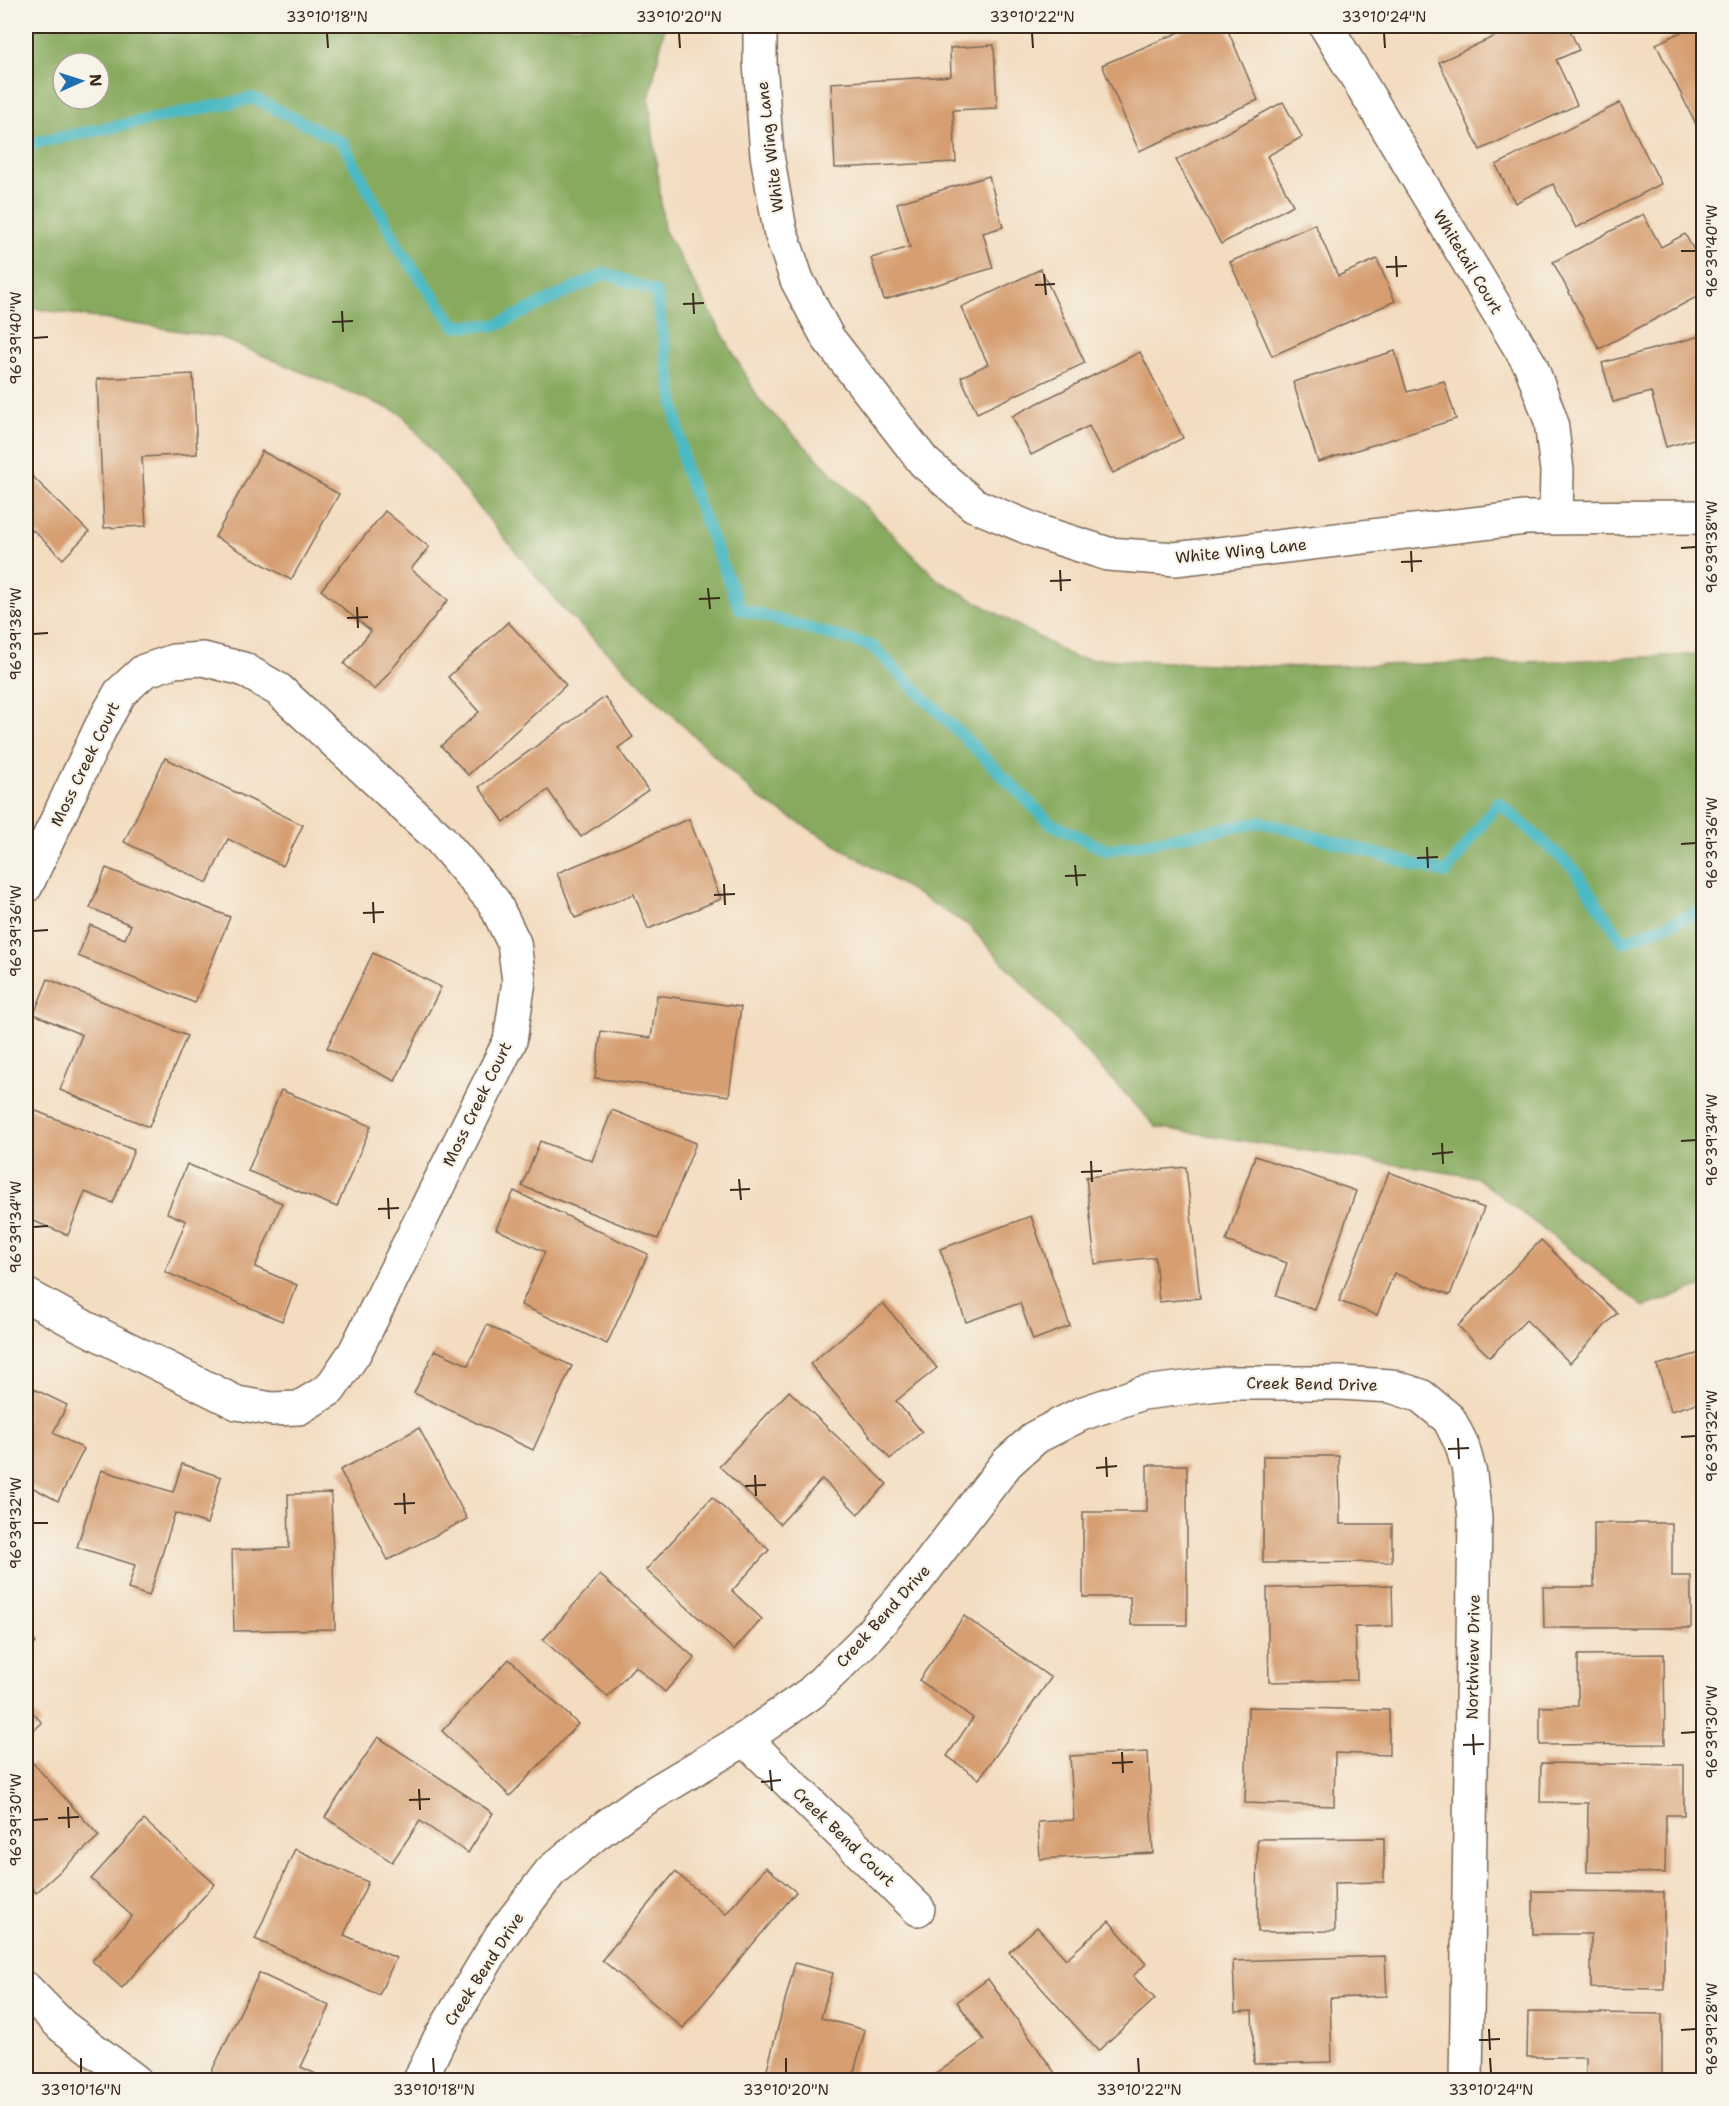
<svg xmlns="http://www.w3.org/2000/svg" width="1729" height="2106" font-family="'Shantell Sans',sans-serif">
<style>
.forest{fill:#87aa5f;stroke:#616a3e;stroke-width:1.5;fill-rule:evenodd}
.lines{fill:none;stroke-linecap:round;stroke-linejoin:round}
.stream{stroke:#4bb9c3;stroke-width:12}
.building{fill:#d69e71}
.minor-casing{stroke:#7b6857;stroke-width:36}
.minor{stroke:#fff;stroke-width:33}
.ticks{fill:none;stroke:#3b2a1e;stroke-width:2}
.labels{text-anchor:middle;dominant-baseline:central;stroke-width:4.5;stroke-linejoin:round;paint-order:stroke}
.street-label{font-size:16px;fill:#3b2a1e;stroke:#f7f3e8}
.neatline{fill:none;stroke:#3b2a1e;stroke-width:2}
.ticks-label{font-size:15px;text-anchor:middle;fill:#3b2a1e}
</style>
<rect width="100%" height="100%" fill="#f7f3e8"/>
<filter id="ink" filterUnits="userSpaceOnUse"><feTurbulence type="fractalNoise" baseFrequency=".0167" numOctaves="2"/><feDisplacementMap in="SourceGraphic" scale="12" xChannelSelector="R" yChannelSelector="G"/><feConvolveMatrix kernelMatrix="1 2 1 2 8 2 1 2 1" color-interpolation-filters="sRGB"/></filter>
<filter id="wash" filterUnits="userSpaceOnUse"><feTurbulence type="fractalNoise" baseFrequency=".008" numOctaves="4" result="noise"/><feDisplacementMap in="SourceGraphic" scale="24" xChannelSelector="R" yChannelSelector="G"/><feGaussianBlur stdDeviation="1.35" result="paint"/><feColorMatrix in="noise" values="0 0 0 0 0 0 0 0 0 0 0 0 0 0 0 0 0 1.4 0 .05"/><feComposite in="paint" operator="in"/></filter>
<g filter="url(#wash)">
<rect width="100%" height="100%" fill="#f3dcc0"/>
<path class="forest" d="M26,26H665L649,99L664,229L760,401L938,580L1075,658L1280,667L1567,661L1703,654V1286L1644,1307L1476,1177L1156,1127L968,925L757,797L564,610L402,414L219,337L26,307ZM63,63H99V99H63Z"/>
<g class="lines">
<path class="stream" d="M26,147L39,142L254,98L343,143L401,251L455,326L497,325L606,273L656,292L685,470L740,609L872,646L1050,823L1106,850L1262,822L1446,873L1498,802L1574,869L1623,942L1704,910"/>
</g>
<g id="blocks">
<g class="building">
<path d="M1194,26H1226L1258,100L1139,151L1102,65Z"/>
<path d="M1517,26H1568L1579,50L1556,60L1577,105L1480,150L1439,62Z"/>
<path d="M1693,26H1704V120L1696,124L1656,44Z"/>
<path d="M994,45L997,108L953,110L956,162L835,168L831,83L951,76L950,48Z"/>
<path d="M1283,102L1302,137L1267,156L1293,205L1221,244L1176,160Z"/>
<path d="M1620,103L1661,184L1576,228L1553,184L1515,203L1496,165Z"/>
<path d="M989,176L1003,227L983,233L993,268L884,300L871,258L910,247L897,203Z"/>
<path d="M1643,214L1661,247L1685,234L1704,269V293L1599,349L1553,262Z"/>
<path d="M1315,224L1338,276L1377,259L1395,301L1272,356L1230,262Z"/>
<path d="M1041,269L1085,363L977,413L961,377L988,364L961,307Z"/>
<path d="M1704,335V436L1666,447L1651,392L1613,402L1602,363Z"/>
<path d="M1395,351L1407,392L1444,381L1456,419L1318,462L1293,382Z"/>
<path d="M1140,352L1183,438L1113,473L1089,426L1031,455L1012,416Z"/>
<path d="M193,374L197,454L142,457L146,526L104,528L97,379Z"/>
<path d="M262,451L339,494L291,580L215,537Z"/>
<path d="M26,470L89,532L63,559L33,530L26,538Z"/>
<path d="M385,511L429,547L411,569L448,600L375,690L344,664L371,631L321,590Z"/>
<path d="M26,621L35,625L26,647Z"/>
<path d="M508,622L566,685L468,775L441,746L479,712L448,677Z"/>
<path d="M605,697L633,737L618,748L648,790L581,837L548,790L504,822L479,787Z"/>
<path d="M165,758L303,825L283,866L228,839L207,883L124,842Z"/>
<path d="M689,819L721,899L648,929L634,894L575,918L557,873Z"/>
<path d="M106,868L230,917L195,1003L78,956L90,925L125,939L131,925L90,908Z"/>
<path d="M373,953L441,987L395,1081L327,1048Z"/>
<path d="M48,979L187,1036L149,1127L60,1090L82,1035L34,1014Z"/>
<path d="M657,995L741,1007L729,1096L595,1078L601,1031L651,1038Z"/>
<path d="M281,1090L371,1126L337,1207L248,1171Z"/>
<path d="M26,1107L134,1150L113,1203L85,1192L68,1235L26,1218Z"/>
<path d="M612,1110L696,1143L658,1239L522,1186L540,1141L592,1161Z"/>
<path d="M1255,1156L1356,1191L1315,1310L1276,1296L1287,1263L1226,1241Z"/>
<path d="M187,1164L282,1203L255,1267L297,1285L282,1321L165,1272L186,1221L167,1213Z"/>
<path d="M1186,1167L1200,1298L1159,1302L1155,1257L1095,1264L1086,1177Z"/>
<path d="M1389,1172L1484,1208L1450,1295L1394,1273L1377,1315L1339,1301Z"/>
<path d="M514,1191L648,1254L607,1344L521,1305L545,1252L496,1229Z"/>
<path d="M1031,1216L1070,1326L1033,1340L1020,1303L966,1322L940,1249Z"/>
<path d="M1541,1240L1617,1313L1570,1363L1526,1320L1490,1357L1458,1326Z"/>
<path d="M883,1303L937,1368L896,1401L922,1432L890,1459L810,1364Z"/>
<path d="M487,1325L572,1366L533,1450L414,1393L435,1350L468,1365Z"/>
<path d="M1704,1352V1401L1671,1411L1657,1365Z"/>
<path d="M26,1385L67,1405L53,1433L84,1449L58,1501L26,1484Z"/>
<path d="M789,1391L887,1484L858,1514L822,1479L780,1524L719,1466Z"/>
<path d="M419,1428L467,1519L388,1560L340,1470Z"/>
<path d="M1263,1456H1339L1340,1524H1392V1562L1263,1563Z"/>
<path d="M182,1464L221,1477L207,1524L175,1513L149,1596L128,1589L135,1565L77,1547L101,1470L173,1492Z"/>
<path d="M1147,1465H1187V1625H1131L1130,1597H1083V1512H1147Z"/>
<path d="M331,1493L335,1629L234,1631L232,1550L289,1548L288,1494Z"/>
<path d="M712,1497L769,1550L732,1591L762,1619L734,1650L646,1570Z"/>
<path d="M1594,1523H1672V1576H1691V1628H1544L1543,1587H1594Z"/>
<path d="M600,1575L695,1658L665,1692L635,1666L608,1697L543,1640Z"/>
<path d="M1392,1585L1393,1626L1355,1627L1357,1680L1269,1682L1267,1588Z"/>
<path d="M964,1616L1051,1678L979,1779L947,1756L973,1718L919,1680Z"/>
<path d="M26,1630L36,1643L26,1652Z"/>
<path d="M1664,1654L1665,1744L1540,1745V1707L1578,1706V1655Z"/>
<path d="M509,1659L578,1724L510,1796L442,1731Z"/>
<path d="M26,1705L42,1723L26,1737Z"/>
<path d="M1248,1707L1389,1710V1755L1335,1753L1334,1806L1245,1803Z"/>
<path d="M378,1737L493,1813L468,1853L420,1821L392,1862L325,1817Z"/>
<path d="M1148,1752L1153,1853L1040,1859L1038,1822L1074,1820L1070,1756Z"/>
<path d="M33,1763L99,1836L36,1893L26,1881V1770Z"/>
<path d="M1541,1763L1684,1765V1815H1666L1665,1873L1587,1872L1588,1803L1540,1802Z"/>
<path d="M144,1820L215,1884L122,1988L92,1961L132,1916L91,1879Z"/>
<path d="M1384,1838V1882L1334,1883L1335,1931L1258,1932L1257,1839Z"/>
<path d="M295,1849L368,1882L344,1935L396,1958L379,1995L255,1939Z"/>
<path d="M766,1867L796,1892L683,2028L602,1960L675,1872L726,1914Z"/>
<path d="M1533,1891L1664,1892V1989L1591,1988V1934H1533Z"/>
<path d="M1109,1921L1146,1964L1133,1976L1155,1999L1098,2051L1009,1952L1037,1927L1066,1959Z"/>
<path d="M1385,1956L1387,1996L1330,1998L1332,2062L1254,2064L1252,2011L1235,2012L1233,1961Z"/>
<path d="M795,1963L833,1973L821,2018L865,2030L852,2080H764Z"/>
<path d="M259,1973L330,2006L301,2067L328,2080H223L210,2075Z"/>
<path d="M988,1979L1060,2080H927L984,2040L957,2002Z"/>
<path d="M1528,2012L1662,2014V2080H1586V2057H1527Z"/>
</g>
</g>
</g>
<g filter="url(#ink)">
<use href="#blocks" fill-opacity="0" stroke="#7b6857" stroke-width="1.5"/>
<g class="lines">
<defs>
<g id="minor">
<path d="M760,26V63L767,155L780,230L797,280L828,338L924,462L974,505L1039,532L1108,554L1175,559L1525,518L1704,517"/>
<path d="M1326,26L1531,366L1551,421L1557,471L1556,516"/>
<path d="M26,886L101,727L120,693L144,671L174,661L203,659L243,669L279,690L440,839L494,902L514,943L519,981L510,1041L355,1352L330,1389L299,1408L272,1409L237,1403L84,1327L26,1295"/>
<path d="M745,1739L918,1909"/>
<path d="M26,1989L62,2026L134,2080"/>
<path d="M420,2080L439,2040L501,1936L551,1871L593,1836L641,1801L745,1739L811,1693L863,1642L917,1580L1007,1463L1036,1437L1081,1414L1143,1393L1226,1383H1341L1391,1386L1421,1396L1449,1419L1462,1445L1470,1474L1475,1518L1466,2080"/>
</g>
</defs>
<use href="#minor" class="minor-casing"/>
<use href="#minor" class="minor"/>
</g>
</g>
<path class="ticks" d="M327,33L328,48M679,33L680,48M1032,33L1033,48M1384,33L1385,48M1681,251H1696M1396,256L1397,277M1386,267L1407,266M1044,274L1046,295M1035,285L1055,284M693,293L694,314M683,304L704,303M342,311L343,332M332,322L353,321M33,338L48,337M1681,548L1696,547M1411,551L1412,572M1401,562L1422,561M1060,570L1061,591M1050,581L1071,580M708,588L710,609M699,599L720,598M357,607L358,628M347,618L368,617M33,634L48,633M1681,844L1696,843M1427,847L1428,868M1417,858L1438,857M1075,865L1077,886M1065,876L1086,875M724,884L725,905M714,895L735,894M373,902L374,923M363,913L384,912M33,931L48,930M1681,1141L1696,1140M1442,1143L1443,1164M1432,1154L1453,1152M1091,1161L1092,1182M1081,1172L1102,1171M739,1179L741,1200M730,1190L750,1189M388,1198L389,1219M378,1209L399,1208M33,1227L48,1226M1681,1437L1696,1436M1458,1438L1459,1459M1448,1449L1469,1448M1106,1457L1107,1477M1096,1468L1117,1466M755,1475L756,1496M745,1486L766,1485M404,1493L405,1514M394,1504L415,1503M33,1523H48M1681,1733L1696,1732M1473,1734L1474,1755M1463,1745L1484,1744M1122,1752L1123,1773M1112,1763L1133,1762M770,1770L772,1791M761,1782L781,1780M419,1789L420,1810M409,1800L430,1799M68,1807L69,1828M58,1818L79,1817M33,1820L48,1819M1489,2029L1490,2050M1681,2030L1696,2029M1479,2040L1500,2039M81,2058V2073M433,2058L434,2073M786,2058V2073M1138,2058L1139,2073M1490,2058L1491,2073"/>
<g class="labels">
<g class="street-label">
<text transform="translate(770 147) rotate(-97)">White Wing Lane</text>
<text transform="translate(1468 262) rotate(59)">Whitetail Court</text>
<text transform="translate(1241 551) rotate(-6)">White Wing Lane</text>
<text transform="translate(85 764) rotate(-64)">Moss Creek Court</text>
<text transform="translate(477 1104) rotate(-64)">Moss Creek Court</text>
<text transform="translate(1312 1384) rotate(1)">Creek Bend Drive</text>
<text transform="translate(883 1616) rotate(-48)">Creek Bend Drive</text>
<text transform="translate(1473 1657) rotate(-89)">Northview Drive</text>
<text transform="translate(844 1837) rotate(44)">Creek Bend Court</text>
<text transform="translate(484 1969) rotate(-57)">Creek Bend Drive</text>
</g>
</g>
<rect width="1729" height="2106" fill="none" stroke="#f7f3e8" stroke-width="66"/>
<g transform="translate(81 81) rotate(87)"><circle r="28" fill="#f7f3e8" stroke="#aca397" stroke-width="1.5"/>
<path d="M0-4.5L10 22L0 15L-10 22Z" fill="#1f6fb2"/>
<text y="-9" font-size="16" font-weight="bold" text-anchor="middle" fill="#3b2a1e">N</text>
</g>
<rect x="33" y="33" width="1663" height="2040" class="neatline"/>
<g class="ticks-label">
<text x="327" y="22">33°10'18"N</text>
<text x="679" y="22">33°10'20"N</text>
<text x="1032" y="22">33°10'22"N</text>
<text x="1384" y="22">33°10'24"N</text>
<text transform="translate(1712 251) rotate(-90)" y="5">96°39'40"W</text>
<text transform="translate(16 338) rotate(-90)" y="5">96°39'40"W</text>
<text transform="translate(1712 547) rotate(-90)" y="5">96°39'38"W</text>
<text transform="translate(16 634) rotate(-90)" y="5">96°39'38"W</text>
<text transform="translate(1712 843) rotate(-90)" y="5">96°39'36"W</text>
<text transform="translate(16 931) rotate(-90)" y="5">96°39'36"W</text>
<text transform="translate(1712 1140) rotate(-90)" y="5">96°39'34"W</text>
<text transform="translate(16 1227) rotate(-90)" y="5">96°39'34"W</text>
<text transform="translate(1712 1436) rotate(-90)" y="5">96°39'32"W</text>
<text transform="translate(16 1523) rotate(-90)" y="5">96°39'32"W</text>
<text transform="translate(1712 1732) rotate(-90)" y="5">96°39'30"W</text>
<text transform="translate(16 1820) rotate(-90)" y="5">96°39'30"W</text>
<text transform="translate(1712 2029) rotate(-90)" y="5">96°39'28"W</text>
<text x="81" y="2095">33°10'16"N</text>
<text x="434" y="2095">33°10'18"N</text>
<text x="786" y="2095">33°10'20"N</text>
<text x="1139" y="2095">33°10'22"N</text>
<text x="1491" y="2095">33°10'24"N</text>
</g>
</svg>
